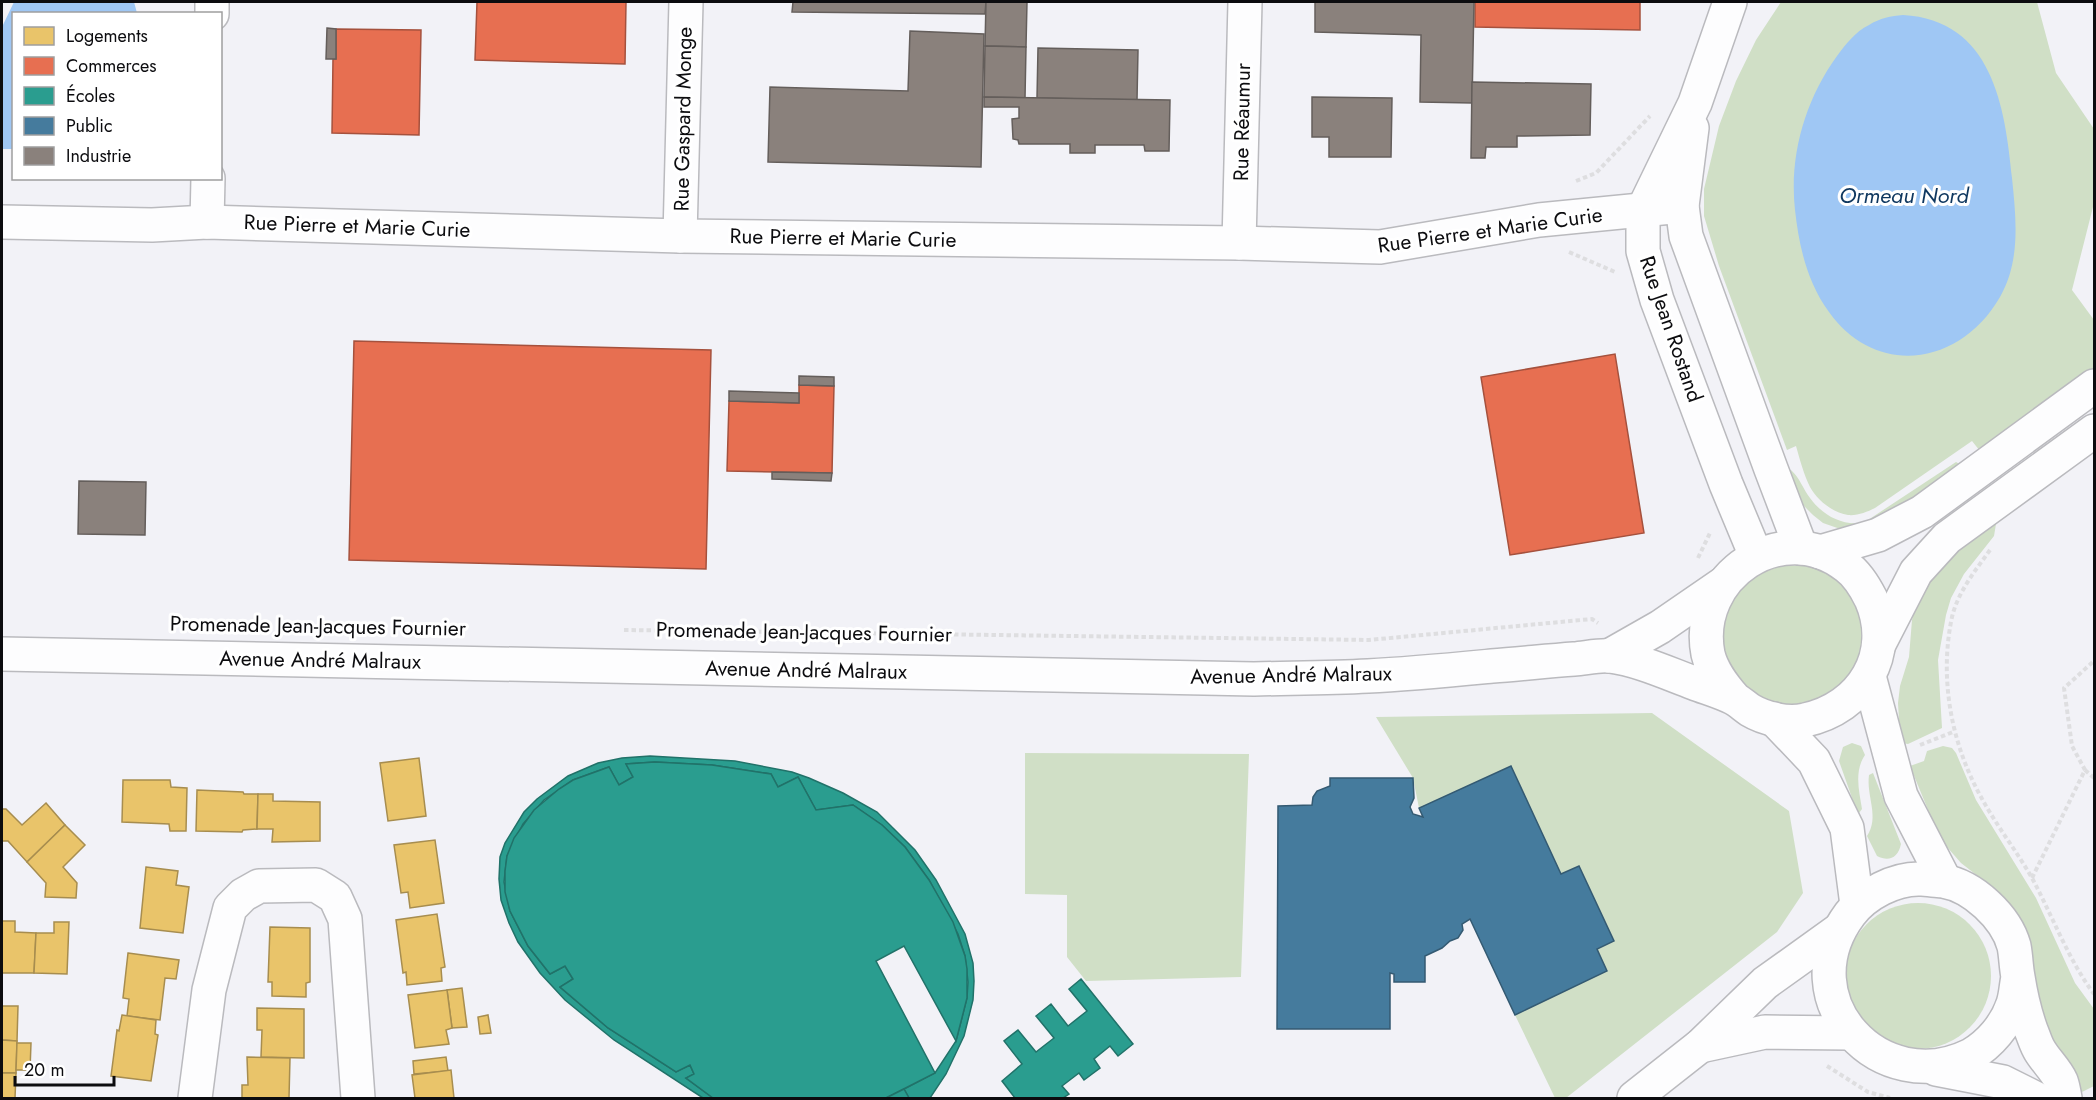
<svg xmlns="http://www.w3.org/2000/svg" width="2096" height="1100" font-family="Jost,sans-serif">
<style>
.green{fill:#d0dfc6}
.water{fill:#9fc7f4}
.homes{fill:#e9c46a;stroke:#a78d4f;stroke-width:1.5}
.shops{fill:#e76f51;stroke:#a5513d;stroke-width:1.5}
.schools{fill:#2a9d8f;stroke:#217269;stroke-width:1.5}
.public{fill:#457b9d;stroke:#345a72;stroke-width:1.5}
.industry{fill:#8a817c;stroke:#645e5b;stroke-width:1.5}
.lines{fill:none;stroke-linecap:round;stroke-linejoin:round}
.minor-casing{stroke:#bababe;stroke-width:36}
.path{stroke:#dedee0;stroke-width:4;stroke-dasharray:4.5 3;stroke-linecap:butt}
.minor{stroke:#fdfdfe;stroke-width:33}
.labels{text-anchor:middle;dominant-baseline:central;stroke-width:6;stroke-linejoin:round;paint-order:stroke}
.street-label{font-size:21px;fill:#0c0c0f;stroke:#fff}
.water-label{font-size:22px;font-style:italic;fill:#0e375f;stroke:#fff}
</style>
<rect width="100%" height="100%" fill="#f2f2f7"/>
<g class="green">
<path d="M1781,2H2037L2056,73L2094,129V203L2072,290L2094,320V368L1980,451L1972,441L1875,508C1867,512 1857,516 1848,515C1833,513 1817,500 1810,487C1804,475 1800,460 1796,446L1787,450L1719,266L1704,216V189L1719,126L1736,81L1756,40Z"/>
<path d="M1956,462L1965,467L1885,523L1849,532L1823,523L1813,515L1800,502L1786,471L1791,470C1800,478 1803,489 1810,498C1823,516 1844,527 1865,522Z"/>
<path d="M1997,518L1994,536L1964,574L1951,598L1946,615L1938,660L1942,728L1908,744L1902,743L1900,738L1898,703L1900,686L1909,657L1912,620L1916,601L1928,574Z"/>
<path d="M1805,565L1828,573L1847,587L1861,607L1866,654L1841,695L1795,711L1750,697L1723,656L1721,632L1727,609L1740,589L1759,574L1781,566Z"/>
<path d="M1652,713L1789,811L1803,893L1777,932L1566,1098H1555L1515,1015L1607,971L1597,949L1614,940L1579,866L1561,874L1511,766L1419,808L1413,778L1376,717Z"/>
<path d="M1852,743L1861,746L1865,755C1854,771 1859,791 1862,809L1859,813L1857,812L1839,761L1843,747Z"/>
<path d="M1943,746L1952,748L1956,753L1976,800L2036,898L2075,983L2094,1009V1086L2080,1093L2036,1010L2032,956L2028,937L2022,924L2014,910L1997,891L1961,863L1940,839L1910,766L1924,761L1927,751Z"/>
<path d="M1025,753L1249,754L1241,977L1086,981L1067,957V895L1025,894Z"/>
<path d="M1873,773L1901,844C1898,858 1889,862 1877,856L1867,836C1880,817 1866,796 1869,775Z"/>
<circle cx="1918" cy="976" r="73"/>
</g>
<g class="water">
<path d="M14,2H134L137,13L14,14L13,149H2V27Z"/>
<path d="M1903,15C1992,20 2005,106 2012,178C2016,218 2021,260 2000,297C1961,365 1877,379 1829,312C1807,282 1799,246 1795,210C1789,156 1805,100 1837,56C1846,44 1855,32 1869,25C1880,18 1891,16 1903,15Z"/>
</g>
<g class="homes">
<path d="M419,758L426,816L388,821L380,763Z"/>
<path d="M123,780H170L171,787L187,788L186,831H170L169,824L122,822Z"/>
<path d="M197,790L243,792L244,794H258L257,829L243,830L242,832L196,831Z"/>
<path d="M258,794H273V801L320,802V841L272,842L273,829H257Z"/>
<path d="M46,803L65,825L27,862L8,841H2V809H6L22,825Z"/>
<path d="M65,825L85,845L63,867L77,883L76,898L45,897L46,883L27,862Z"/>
<path d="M435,840L444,903L410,908L408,892L401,893L394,845Z"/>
<path d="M146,867L178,871L176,885L189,887L183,933L140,928Z"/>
<path d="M437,914L445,967L441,968L442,981L407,985L406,972L403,973L396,920Z"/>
<path d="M2,921H15V932L36,933L34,973H2Z"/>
<path d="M54,922H69L67,974L34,973L36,933H54Z"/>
<path d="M270,927L310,928V982L306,983V997L272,996V982H268Z"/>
<path d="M128,953L179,960L176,979L165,978L160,1020L127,1016L129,999L123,998Z"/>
<path d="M462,988L467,1027L452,1028L447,990Z"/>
<path d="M447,990L452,1028L446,1030L449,1044L415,1048L408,995Z"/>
<path d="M2,1006H18L17,1041L2,1040Z"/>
<path d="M257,1008L304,1009V1058L261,1057L262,1030H257Z"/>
<path d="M122,1015L156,1020L155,1034L158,1035L151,1081L111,1076L117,1030L119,1031Z"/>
<path d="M488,1015L491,1033L480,1034L478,1017Z"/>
<path d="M2,1040L17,1041L16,1073H2Z"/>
<path d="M17,1043H31L30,1070H16Z"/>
<path d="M247,1057L290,1058L289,1098H242V1085H248Z"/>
<path d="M446,1057L448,1071L414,1074L413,1061Z"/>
<path d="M451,1070L454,1098H415L412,1075Z"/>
<path d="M2,1073H16L15,1098H2Z"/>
</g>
<g class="shops">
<path d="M477,2H626L625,64L475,60Z"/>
<path d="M1475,2H1640V30L1475,27Z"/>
<path d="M336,29L421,30L419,135L332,133L333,59H336Z"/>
<path d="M354,341L711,350L706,569L349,560Z"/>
<path d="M1615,354L1644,533L1510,555L1481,377Z"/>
<path d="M799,385L834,386L832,473L727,471L729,401L799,403Z"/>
</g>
<g class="schools">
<path d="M650,756L735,761L792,772L809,778L843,793L877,812L915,850L936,880L965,934L973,963L974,981L973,1000L964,1036L946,1074L930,1098H909L904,1089L935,1073L956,1041L967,998L968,982L965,956L958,934L929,880L905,847L882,825L853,805L816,810L798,777L778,787L771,774L712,765L655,762L626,764L633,777L619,785L609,767L573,780L544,800L523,824L507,856L504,882L510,911L528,946L550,974L565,966L573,979L560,987L608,1028L676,1072L690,1065L694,1074L686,1078L713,1098H703L614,1040L565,1000L540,973L518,942L509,923L501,900L499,879L500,857L505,843L524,812L537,799L568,776L598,763L622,758Z"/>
<path d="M655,762L712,765L771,774L778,787L798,777L816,810L853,805L882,825L905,847L929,880L953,922L965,956L967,969V998L956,1041L904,946L876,961L935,1073L886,1098H713L686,1078L694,1074L690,1065L676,1072L608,1028L560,987L573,979L565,966L550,974L528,946L510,911L505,892V871L507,856L514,838L534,810L559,789L573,780L609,767L619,785L633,777L626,764Z"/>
<path d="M1081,979L1133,1044L1118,1056L1110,1046L1094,1059L1100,1068L1084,1080L1079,1073L1062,1086L1069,1094L1063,1098H1015L1002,1081L1022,1064L1004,1041L1018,1030L1036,1052L1054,1038L1036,1016L1051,1004L1068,1026L1087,1011L1069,989Z"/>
<path d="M904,1089L909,1098H886Z"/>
</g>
<path class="public" d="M1511,766L1561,874L1579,866L1614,941L1597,949L1607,971L1515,1015L1470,919L1462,924L1463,930L1458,938L1450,941L1442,948L1425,956V982H1394V974L1390,973V1029H1277L1278,806L1312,805L1313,797L1317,791L1330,786V778H1413L1414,798L1410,807L1413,814L1423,817L1419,808Z"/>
<g class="industry">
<path d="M793,2H986L985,14L792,12Z"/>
<path d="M986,2H1027L1026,47L985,46Z"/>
<path d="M1315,2H1474L1472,103L1420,102L1421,35L1315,32Z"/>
<path d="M327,28L336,29V59H326Z"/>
<path d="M910,31L984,34L981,167L768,162L770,87L908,91Z"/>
<path d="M985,46L1026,47L1025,98L984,97Z"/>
<path d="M1038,48L1138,50L1137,100L1037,98Z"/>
<path d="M1472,82L1591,84L1590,135L1517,136V147H1486L1485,158H1471Z"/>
<path d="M984,97L1170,100L1169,151H1145L1144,145H1095V153H1070V144H1019L1018,140L1013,139L1012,119L1019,118V107H984Z"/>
<path d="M1312,97L1392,98L1391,157H1329V137H1312Z"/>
<path d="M799,376L834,377V386L799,385Z"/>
<path d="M729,391L799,393V403L729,401Z"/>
<path d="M772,472L832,473L831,481L772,479Z"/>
<path d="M79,481L146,482L145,535L78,534Z"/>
</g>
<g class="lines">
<defs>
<g id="minor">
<path d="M1730,2L1695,103L1643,210V251L1657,300L1726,484L1756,556"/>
<path d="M212,14V2"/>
<path d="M1692,128L1682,206L1686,236L1771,469L1801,548"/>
<path d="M2,222L152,225L207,222L680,236L1239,243L1380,247L1539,220L1682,206"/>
<path d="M207,222L208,178"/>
<path d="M680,236L686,2"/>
<path d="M1239,243L1245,2"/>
<path d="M1820,552L1878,535L1922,512L2094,386"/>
<path d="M1879,644L1916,572L1947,538L2094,431"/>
<path d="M2,654L1254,679C1292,678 1330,678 1368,676C1409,674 1450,670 1492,666C1519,664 1547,661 1574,659C1586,658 1599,655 1610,656C1639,660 1667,673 1694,683C1707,688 1721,692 1733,698C1739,701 1744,706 1750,710C1765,719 1788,724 1805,720C1862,708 1895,654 1871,599C1865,587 1857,574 1846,566C1782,516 1693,576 1708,654C1712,671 1723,685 1734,698"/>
<path d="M1609,656L1660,627L1724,583"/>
<path d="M1869,676L1901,796L1945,881"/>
<path d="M1774,719L1814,761L1847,828L1857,905"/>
<path d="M2018,977C2016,986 2016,995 2013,1004C2006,1025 1990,1044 1971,1055C1881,1100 1786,1000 1850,914C1865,894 1895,878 1921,879C1928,880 1936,880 1943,881C1973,886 2006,917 2014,946C2016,956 2016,967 2018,977C2021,996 2025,1013 2031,1030C2034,1037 2036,1045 2040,1051C2046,1061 2056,1070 2061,1081C2063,1086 2064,1093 2065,1098"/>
<path d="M1700,1046L1765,1032L1849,1033"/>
<path d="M1936,1069L2003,1082L2035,1098"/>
<path d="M195,1098L209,990L230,908L243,895L259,886L316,885L335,897L345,919L358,1098"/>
<path d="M1634,1098L1700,1046L1765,983L1839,930"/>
</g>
</defs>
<use href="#minor" class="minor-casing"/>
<g class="path">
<path d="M1576,181L1596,173L1650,116"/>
<path d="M1569,252L1615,272"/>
<path d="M1990,550C1975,571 1958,592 1952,617C1939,678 1951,743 1981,797C1996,825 2016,850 2032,878C2053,917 2068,959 2094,994"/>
<path d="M1698,558L1710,533"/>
<path d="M624,630L1369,640L1592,619L1598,623"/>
<path d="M1920,745L1953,732"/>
<path d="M2085,770L2094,778"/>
<path d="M2032,878L2085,770L2072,746L2064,688L2094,661"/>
<path d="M1827,1066L1868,1092L1890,1098"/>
</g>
<use href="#minor" class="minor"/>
</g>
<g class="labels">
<g class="street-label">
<text transform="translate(683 119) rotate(-89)">Rue Gaspard Monge</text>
<text transform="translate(1242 122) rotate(-89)">Rue Réaumur</text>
<text transform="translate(357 226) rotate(2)">Rue Pierre et Marie Curie</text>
<text transform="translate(1490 230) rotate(-8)">Rue Pierre et Marie Curie</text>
<text transform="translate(843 238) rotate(1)">Rue Pierre et Marie Curie</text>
<text transform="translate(1671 329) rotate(71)">Rue Jean Rostand</text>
<text transform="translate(318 626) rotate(1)">Promenade Jean-Jacques Fournier</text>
<text transform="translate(804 632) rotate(1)">Promenade Jean-Jacques Fournier</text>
<text transform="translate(320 660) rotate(1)">Avenue André Malraux</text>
<text transform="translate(806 670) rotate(1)">Avenue André Malraux</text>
<text transform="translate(1291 675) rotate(-1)">Avenue André Malraux</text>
</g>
<g class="water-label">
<text x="1904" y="195">Ormeau Nord</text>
</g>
</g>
<rect width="2096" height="1100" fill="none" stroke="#0c0c0f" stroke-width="6"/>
<rect x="12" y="12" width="210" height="168" fill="#ffffff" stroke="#9e9e9f" stroke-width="1.5"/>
<rect x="24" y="27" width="30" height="18" fill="#e9c46a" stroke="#9e9e9f" stroke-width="1.5"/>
<text x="66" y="42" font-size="18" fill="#0c0c0f">Logements</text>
<rect x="24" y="57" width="30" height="18" fill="#e76f51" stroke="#9e9e9f" stroke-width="1.5"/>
<text x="66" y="72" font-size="18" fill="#0c0c0f">Commerces</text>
<rect x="24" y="87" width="30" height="18" fill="#2a9d8f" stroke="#9e9e9f" stroke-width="1.5"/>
<text x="66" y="102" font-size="18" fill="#0c0c0f">Écoles</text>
<rect x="24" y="117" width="30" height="18" fill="#457b9d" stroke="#9e9e9f" stroke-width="1.5"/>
<text x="66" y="132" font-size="18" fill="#0c0c0f">Public</text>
<rect x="24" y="147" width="30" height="18" fill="#8a817c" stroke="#9e9e9f" stroke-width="1.5"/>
<text x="66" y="162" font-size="18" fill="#0c0c0f">Industrie</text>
<path d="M15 1076v9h99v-9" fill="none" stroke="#0c0c0f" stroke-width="3"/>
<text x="24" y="1076" font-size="18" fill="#0c0c0f" stroke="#ffffff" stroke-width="4.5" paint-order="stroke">20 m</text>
</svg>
